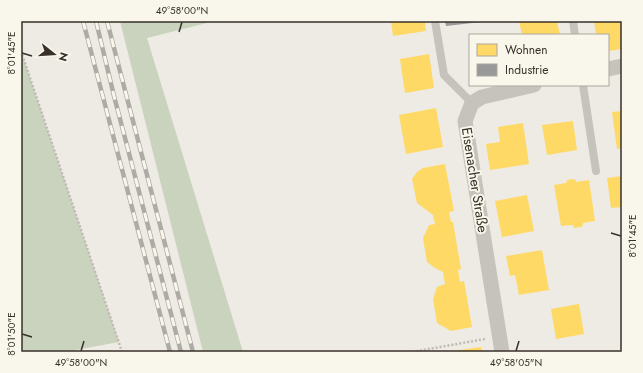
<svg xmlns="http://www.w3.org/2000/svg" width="643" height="373" font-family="Jost,sans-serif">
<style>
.green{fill:#cad3be}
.homes{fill:#ffd966}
.industry{fill:#999}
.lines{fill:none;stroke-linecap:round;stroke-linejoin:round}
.path{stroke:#bfbbb4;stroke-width:2.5;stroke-dasharray:2 2;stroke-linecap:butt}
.lane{stroke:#c6c3bc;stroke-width:8}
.street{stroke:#c6c3bc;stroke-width:15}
.rail-casing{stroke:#aeaba6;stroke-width:4.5}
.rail{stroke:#f9f6eb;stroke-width:3;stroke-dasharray:9;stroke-linecap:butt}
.ticks{fill:none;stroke:#37312a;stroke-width:1.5}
.labels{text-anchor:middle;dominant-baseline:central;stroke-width:4;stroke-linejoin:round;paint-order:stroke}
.street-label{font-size:14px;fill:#37312a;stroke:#f9f6eb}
.neatline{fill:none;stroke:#37312a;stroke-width:1.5}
.ticks-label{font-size:10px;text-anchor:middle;fill:#37312a}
</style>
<rect width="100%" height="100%" fill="#edebe3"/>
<g class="green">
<path d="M120,21H215L147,38L243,352H203Z"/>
<path d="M21,51L119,342L65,352H21Z"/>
</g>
<g class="homes">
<path d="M391,21H425L426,31L393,36Z"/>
<path d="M519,21H557L560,35H522Z"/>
<path d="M594,21H622V49L608,51V35H596Z"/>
<path d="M429,54L434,88L405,93L400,59Z"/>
<path d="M436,108L443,147L406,154L399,115Z"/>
<path d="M622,111V148L617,149L612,112Z"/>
<path d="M573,121L577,150L547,155L542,125Z"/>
<path d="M523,123L529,164L490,170L486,144L500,142L498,127Z"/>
<path d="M445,164L454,211L449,212L451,222H453L461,269L458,270L460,282L464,281L472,327L451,331L437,323L433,299L437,287L445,284L443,272L435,268L427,262L423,238L429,225L435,224L433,215L417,203L412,179L417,172L423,168Z"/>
<path d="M622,176V207L611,208L607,178Z"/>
<path d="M573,179L576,180V182L589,180L595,221L583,223V225L581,227L574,228L573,225L561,226L554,185L566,183L567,180Z"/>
<path d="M527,195L534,231L502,237L495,201Z"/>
<path d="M542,250L549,290L519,295L515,275L510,276L506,256Z"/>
<path d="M579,304L584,334L556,339L551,309Z"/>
<path d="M481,347L482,352H453V351Z"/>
</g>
<path class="industry" d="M445,21H480L481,22L446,26Z"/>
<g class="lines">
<g class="path">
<path d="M21,51L122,352"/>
<path d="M412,352L485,339"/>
</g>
<g class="lane">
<path d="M435,21L444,75L472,103"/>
<path d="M573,21L575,35"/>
<path d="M583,85L596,171"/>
</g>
<g class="street">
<path d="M608,69L622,66"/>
<path d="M502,352L465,121L472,103L482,97L534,85"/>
</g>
<defs>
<g id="rail">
<path d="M83,21L170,352"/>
<path d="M96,21L114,96L181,352"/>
<path d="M107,21L193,352"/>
</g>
</defs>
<use href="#rail" class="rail-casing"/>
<use href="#rail" class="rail"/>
</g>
<path class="ticks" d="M179,32L182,22M22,53L32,56M611,233L621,236M22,334L32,337M81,351L84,341M516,351L519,341"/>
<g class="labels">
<g class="street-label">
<text transform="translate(475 180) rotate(81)">Eisenacher Straße</text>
</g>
</g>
<rect width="643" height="373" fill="none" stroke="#f9f6eb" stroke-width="44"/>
<rect x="469" y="34" width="140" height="52" fill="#f9f6eb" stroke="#aba79e"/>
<rect x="477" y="44" width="20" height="12" fill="#ffd966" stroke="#aba79e"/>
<text x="505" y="54" font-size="12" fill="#37312a">Wohnen</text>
<rect x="477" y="64" width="20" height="12" fill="#999999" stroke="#aba79e"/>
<text x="505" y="74" font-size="12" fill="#37312a">Industrie</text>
<g transform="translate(54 54) rotate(107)" stroke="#f9f6eb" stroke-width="3" paint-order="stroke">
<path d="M0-3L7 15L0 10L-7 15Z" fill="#37312a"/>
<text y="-6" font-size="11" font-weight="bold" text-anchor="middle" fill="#37312a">N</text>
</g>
<rect x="22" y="22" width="599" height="329" class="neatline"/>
<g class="ticks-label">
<text x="182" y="14">49°58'00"N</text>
<text transform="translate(11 53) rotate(-90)" y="4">8°01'45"E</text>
<text transform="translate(632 236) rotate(-90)" y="4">8°01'45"E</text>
<text transform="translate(11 334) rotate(-90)" y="4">8°01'50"E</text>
<text x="81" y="366">49°58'00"N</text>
<text x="516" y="366">49°58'05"N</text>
</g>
</svg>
